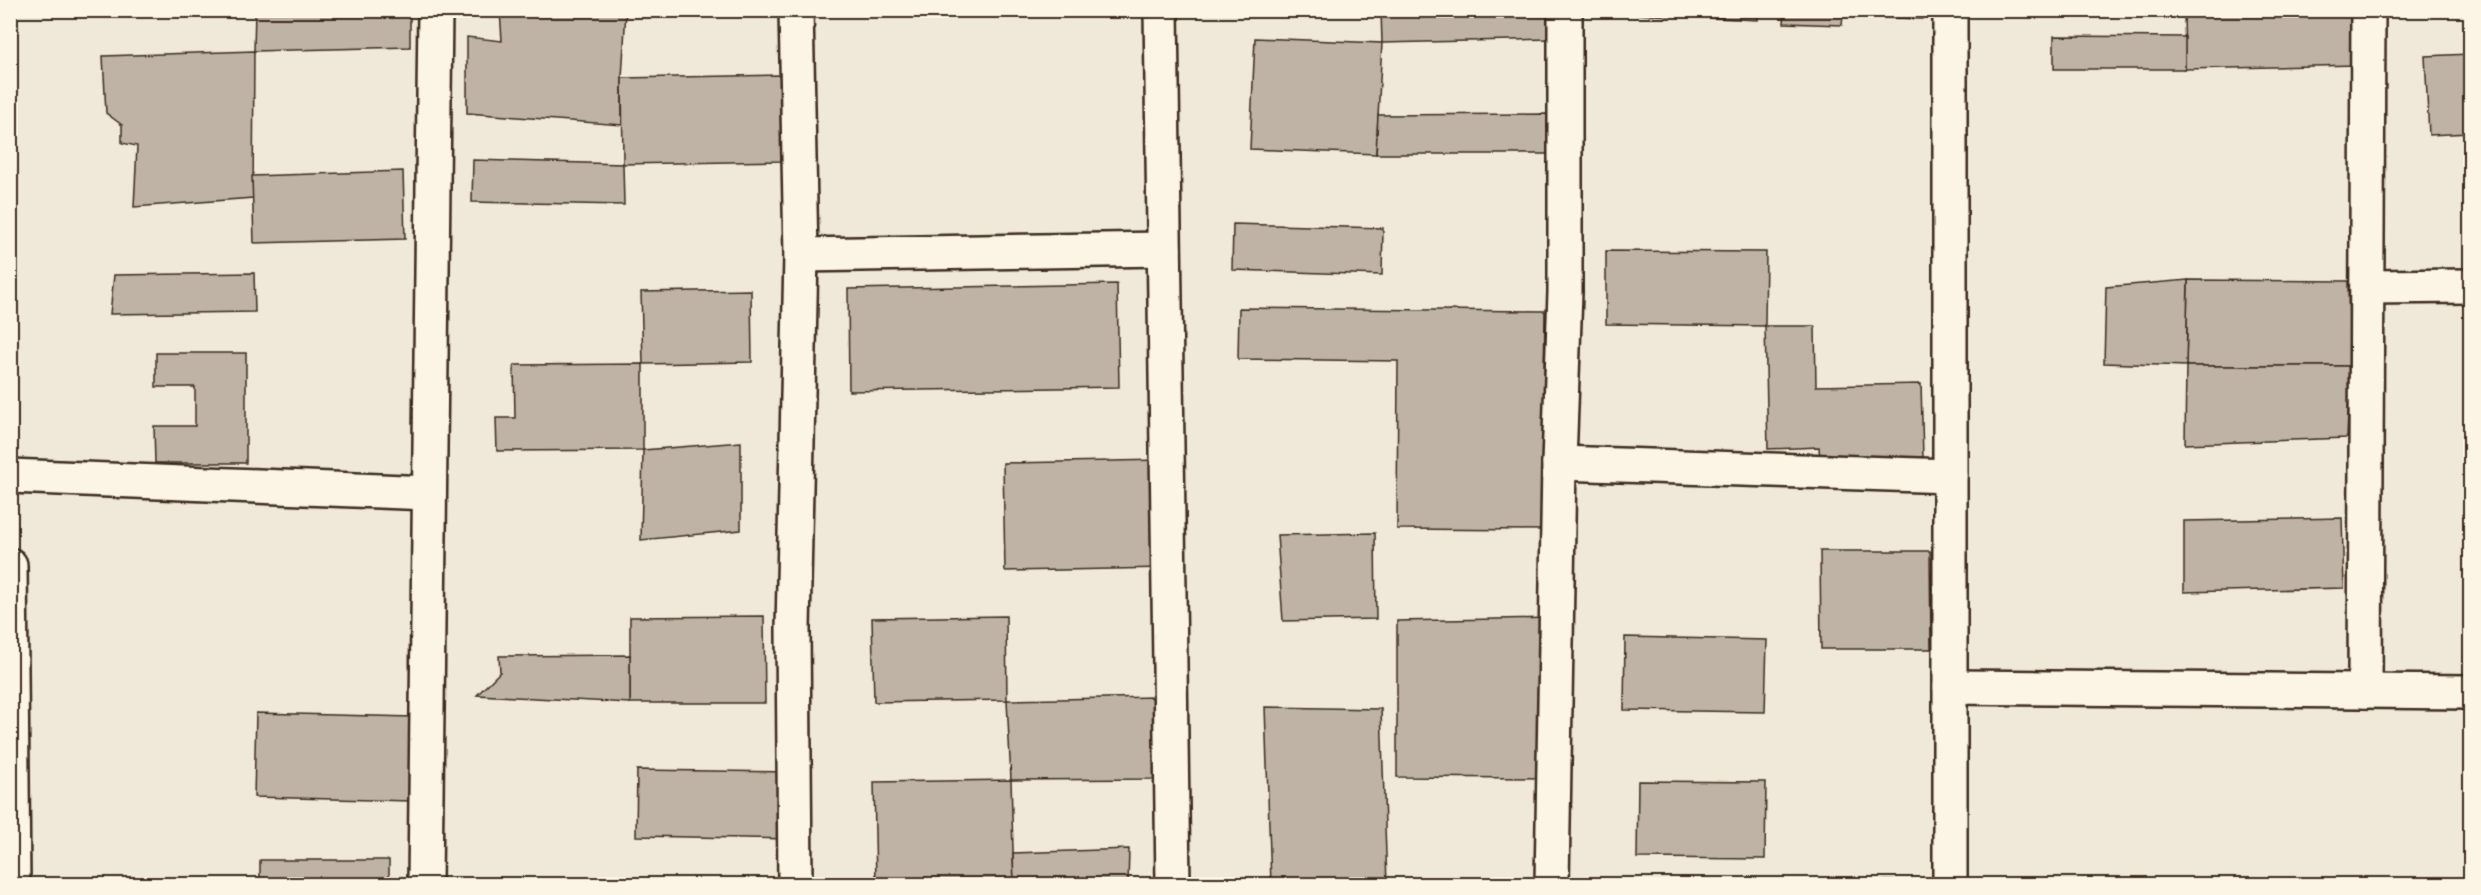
<svg xmlns="http://www.w3.org/2000/svg" width="2481" height="895" font-family="'Balsamiq Sans',sans-serif">
<style>
.building{fill:#beb3a4;stroke:#3b2a1e;stroke-width:1.5}
.lines{fill:none;stroke-linecap:round;stroke-linejoin:round}
.street-casing{stroke:#3b2a1e;stroke-width:38}
.street{stroke:#fcf5e5;stroke-width:33}
</style>
<rect width="100%" height="100%" fill="#f0e9d9"/>
<filter id="ink" filterUnits="userSpaceOnUse"><feTurbulence type="fractalNoise" baseFrequency=".0167" numOctaves="2"/><feDisplacementMap in="SourceGraphic" scale="12" xChannelSelector="R" yChannelSelector="G"/><feConvolveMatrix kernelMatrix="1 2 1 2 8 2 1 2 1" color-interpolation-filters="sRGB"/></filter>
<g filter="url(#ink)">
<g class="building">
<path d="M255,10H410V47L254,51Z"/>
<path d="M500,10H626L622,78V125L467,113V37L502,41Z"/>
<path d="M1381,10H1551L1552,39L1382,43Z"/>
<path d="M1634,10H1759L1758,20L1634,14Z"/>
<path d="M1785,10H1922V19L1843,16L1842,25L1784,23Z"/>
<path d="M2184,10H2357L2358,65L2185,69Z"/>
<path d="M2054,36L2185,37V69H2054Z"/>
<path d="M1255,38L1382,43L1376,154L1250,149Z"/>
<path d="M254,51L253,198L134,207L137,146L122,143V125L106,113L103,56Z"/>
<path d="M2470,54V133L2429,135L2425,56Z"/>
<path d="M781,75L782,161L623,164L622,78Z"/>
<path d="M1548,114L1549,154H1376L1378,115Z"/>
<path d="M473,160L623,164L624,205L472,202Z"/>
<path d="M403,171L405,239L254,243L252,176Z"/>
<path d="M1233,224L1383,228L1382,275L1232,270Z"/>
<path d="M1606,251L1766,252L1765,326L1606,324Z"/>
<path d="M254,273L255,312L110,314L114,275Z"/>
<path d="M2188,280L2348,281L2350,366H2186Z"/>
<path d="M2188,280L2186,366L2104,363L2106,287Z"/>
<path d="M1117,284L1119,387L849,391L848,289Z"/>
<path d="M751,290L752,362L643,364L641,292Z"/>
<path d="M1239,308L1545,311L1542,530L1397,529L1398,361L1238,359Z"/>
<path d="M1765,326H1815L1816,386L1921,384L1923,458L1820,460L1819,447L1768,449Z"/>
<path d="M156,353H246V463H155L154,426H195V387H156Z"/>
<path d="M643,364V450L497,451L496,418H515L514,365Z"/>
<path d="M2186,366H2350L2347,438L2185,444Z"/>
<path d="M741,442V530L641,540L643,450Z"/>
<path d="M1162,460L1164,568L1005,571L1003,463Z"/>
<path d="M2342,518L2344,588L2184,592V521Z"/>
<path d="M1375,533L1376,619L1283,621L1277,535Z"/>
<path d="M1820,551H1930L1931,649H1821Z"/>
<path d="M764,616L765,703H630V617Z"/>
<path d="M1006,616L1007,700L874,702L872,618Z"/>
<path d="M1552,618V778L1397,777V621Z"/>
<path d="M1625,637L1767,640L1765,712L1624,710Z"/>
<path d="M630,655V703L477,695L500,672L499,656Z"/>
<path d="M1155,697L1156,779L1011,780L1007,700Z"/>
<path d="M1265,707L1381,709L1387,884H1271Z"/>
<path d="M256,713L413,717L411,801L254,797Z"/>
<path d="M637,770L794,772L792,839L636,836Z"/>
<path d="M1011,780L1014,884H876L874,782Z"/>
<path d="M1638,781L1766,782L1765,859L1637,858Z"/>
<path d="M1129,849L1128,884H1014L1013,853Z"/>
<rect x="260" y="860" width="129" height="24"/>
<path d="M1884,881L1951,883L1884,884Z"/>
</g>
<g class="lines">
<defs>
<g id="street">
<path d="M1161,10L1173,884"/>
<path d="M1950,10V884"/>
<path d="M801,255L1164,249"/>
<path d="M2367,287L2470,286"/>
<path d="M1559,463L1950,476"/>
<path d="M10,476L429,493"/>
<path d="M10,565L13,884"/>
<path d="M1950,687L2470,692"/>
<path d="M2365,691L2368,10"/>
<path d="M425,884L435,10"/>
<path d="M795,884L793,629L801,255L796,10"/>
<path d="M1552,884L1559,463L1565,292V10"/>
</g>
</defs>
<use href="#street" class="street-casing"/>
<use href="#street" class="street"/>
</g>
</g>
<rect width="2481" height="895" fill="none" stroke="#fcf5e5" stroke-width="36"/>
<rect x="18" y="18" width="2445" height="859" fill="none" stroke="#3b2a1e" stroke-width="2" filter="url(#ink)"/>
</svg>
